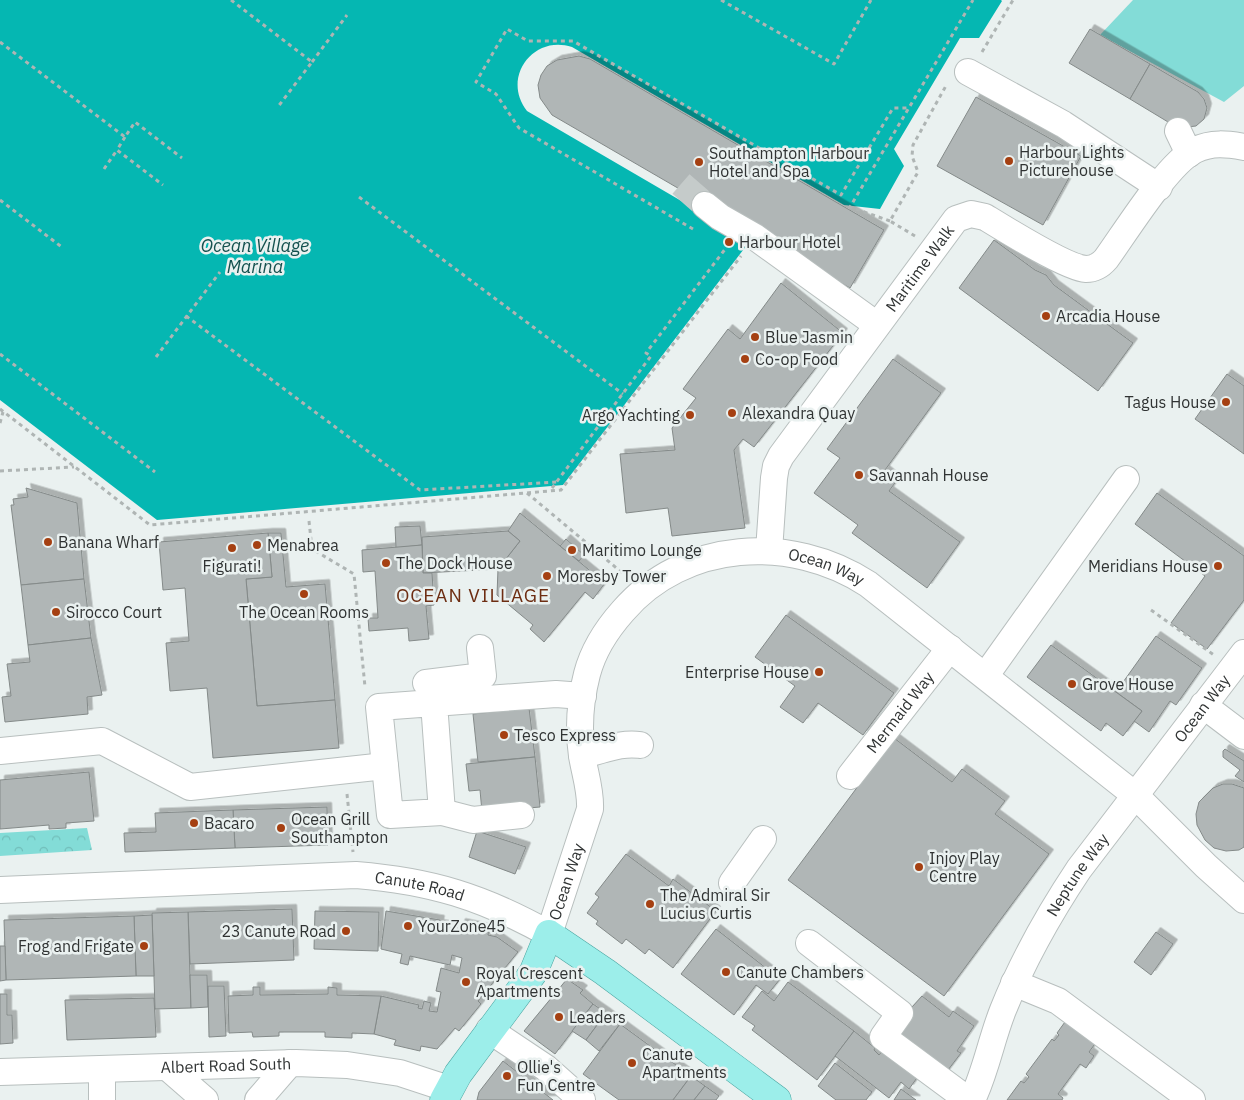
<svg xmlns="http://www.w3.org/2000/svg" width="1244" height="1100" font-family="'IBM Plex Sans',sans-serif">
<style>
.forest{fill:url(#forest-crowns)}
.garden{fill:#83dcd7}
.water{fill:#05b7b2}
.building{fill:#b0b6b6;stroke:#848a89;filter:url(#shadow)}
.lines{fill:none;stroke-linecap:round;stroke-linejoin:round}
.minor-tunnel{stroke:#c5cbca;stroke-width:26;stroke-dasharray:26 13;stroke-linecap:butt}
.minor-casing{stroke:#b8bfbe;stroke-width:28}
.major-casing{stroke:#4ba5a1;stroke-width:29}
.path{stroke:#afb5b4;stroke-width:3;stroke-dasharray:4 4;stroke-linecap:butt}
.minor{stroke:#fff;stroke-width:26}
.major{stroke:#9ceeea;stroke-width:28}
.poi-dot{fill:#a54012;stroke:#eaf1f0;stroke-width:2}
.labels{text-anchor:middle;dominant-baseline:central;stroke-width:5;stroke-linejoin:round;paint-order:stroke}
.poi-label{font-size:16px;fill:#303333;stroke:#eaf1f0;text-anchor:start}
.street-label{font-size:16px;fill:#303333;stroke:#eaf1f0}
.water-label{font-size:18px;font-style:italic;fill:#14514f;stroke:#eaf1f0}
.quarter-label{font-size:19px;letter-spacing:1px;fill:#6d2d12;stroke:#eaf1f0}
</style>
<defs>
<pattern id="forest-crowns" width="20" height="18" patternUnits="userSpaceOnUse" patternTransform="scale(1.25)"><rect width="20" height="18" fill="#83dcd7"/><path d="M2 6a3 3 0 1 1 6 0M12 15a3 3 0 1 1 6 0" fill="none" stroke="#71bdb9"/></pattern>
<filter id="shadow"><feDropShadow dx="4.5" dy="-4.5" stdDeviation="0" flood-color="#0004"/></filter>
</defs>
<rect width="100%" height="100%" fill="#eaf1f0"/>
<path class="forest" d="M87,828L92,850L0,856V833Z"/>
<path class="garden" d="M1133,0H1244V86L1224,102L1100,35Z"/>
<path class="water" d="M0,0H1001L1002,1L979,38H960L894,149L904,166L880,209L844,205L572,47C533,34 501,78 527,111L750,241L563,485L157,520L0,400Z"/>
<g class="building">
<path d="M1090,29L1150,64L1130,99L1069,63Z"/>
<path d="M579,56L590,59L884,230L850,288L552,115L540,98L538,85L541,75L547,66L557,60Z"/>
<path d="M1150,64L1198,92L1204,99L1207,108L1204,119L1196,126L1178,128L1130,99Z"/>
<path d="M976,97L1081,156L1043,225L937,166Z"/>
<path d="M994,240L1035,270L1046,275L1054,285L1133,343L1098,391L959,288Z"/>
<path d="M781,283L843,333L754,447L743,439L734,450L745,528L672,536L668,508L626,513L620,454L675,450L672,428L696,398L683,389L728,329L740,339Z"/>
<path d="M893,359L941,393L885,470L897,480L889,491L960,542L927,588L852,533L858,525L814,493L840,458L827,449Z"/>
<path d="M1227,374L1244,386V454L1195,419Z"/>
<path d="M26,488L77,503L84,579L21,585L11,505H14L13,499L28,497Z"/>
<path d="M1157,493L1244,556V600L1207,649L1171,623L1205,576L1135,524Z"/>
<path d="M520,513L605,583L593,599L585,592L544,642L530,629L533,625L497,595L498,569L520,541L508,531Z"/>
<path d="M420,526L422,545L396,548L395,527Z"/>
<path d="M508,531L520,541L498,569L423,573L422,537Z"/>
<path d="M268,533H281L286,587L325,584L335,700L257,706L246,579L272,577Z"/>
<path d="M268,533L272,577L246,579L257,706L335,700L339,748L213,758L207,688L170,691L166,643L189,641L185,588L163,590L159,542Z"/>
<path d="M566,539L584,555L579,561L560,546Z"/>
<path d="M422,545L423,573H432L434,605L426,606L429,639L409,641L408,628L369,631L368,618H378L375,571L363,572L362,550Z"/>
<path d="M84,579L91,638L28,645L21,585Z"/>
<path d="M786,615L894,693L863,735L818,703L803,723L780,707L795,686L755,657Z"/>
<path d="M1156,636L1202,668L1176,705L1170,701L1149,732L1134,721L1142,711L1116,692Z"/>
<path d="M91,638L102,695L87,697L88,714L5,722L2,697L11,696L7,664L30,662L28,645Z"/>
<path d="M1051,645L1142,711L1123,736L1106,723L1101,731L1027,677Z"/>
<path d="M529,708L535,757L478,762L473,714Z"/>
<path d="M894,738L952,782L962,769L1005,801L995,814L1049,854L944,996L788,880Z"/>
<path d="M1225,749L1244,761V782L1235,776L1240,770L1223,757V751Z"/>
<path d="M535,757L540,807L482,812L480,790L469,791L466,764Z"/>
<path d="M89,772L94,821L66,823V828L49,829V825L0,829V780Z"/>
<path d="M1223,784H1232L1244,788V847L1239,850L1226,851L1214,848L1205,840L1197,825L1196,814L1199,802L1213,788Z"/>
<path d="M327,807L328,845L235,848L233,810Z"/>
<path d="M233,810L235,848L125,852L124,833L156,832L155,813Z"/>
<path d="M477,831L526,847L515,874L469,857Z"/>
<path d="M626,854L669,886L673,879L716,911L673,968L649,949L645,954L626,939L622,944L596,924L598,921L587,913L599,897L595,894Z"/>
<path d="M292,909L294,960L190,964L188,912Z"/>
<path d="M315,911L379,912L378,951L314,949Z"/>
<path d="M386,911L440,920L439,924L459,928L461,923L489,929L488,935L497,937L518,952L478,1001L481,1004L459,1031L455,1028L437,1049L421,1046L420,1051L394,1045L396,1040L374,1034L381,996L419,1005L418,1008L422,1009L424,1001L431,1003L429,1011L437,1012L441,992L436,991L441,968L459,973L462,958L452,955L450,965L410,956L408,965L400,963L402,954L381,949Z"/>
<path d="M188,912L191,1008L155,1009L152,913Z"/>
<path d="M152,915L154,976H136L134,916Z"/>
<path d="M134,916L136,976L6,980L4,920Z"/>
<path d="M716,929L780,979L768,994L756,985L734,1015L681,974Z"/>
<path d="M1156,932L1173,944L1151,975L1134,962Z"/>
<path d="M0,946H5L6,980L0,981Z"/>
<path d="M190,975H207L208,1007L191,1008Z"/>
<path d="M567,979L583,990L580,993L593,1004L555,1054L524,1031Z"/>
<path d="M788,982L854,1031L817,1080L752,1030L755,1026L742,1017L762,991L774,1001Z"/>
<path d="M208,986H224L226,1036L209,1037Z"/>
<path d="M253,987H260V995L328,994V987L337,988V995L381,996L374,1034L352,1033V1038L325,1037V1032H279V1036L253,1037L252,1032L229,1033L228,996L253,995Z"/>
<path d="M0,994H7V1015H12L13,1043L0,1044Z"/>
<path d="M922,996L949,1017L953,1011L974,1026L957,1051L961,1053L935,1087L919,1075L909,1089L901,1082L889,1098L835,1056L854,1031L875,1048L874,1050L879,1055L907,1019L903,1017Z"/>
<path d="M154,998L156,1037L67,1040L65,1000Z"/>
<path d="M593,1004L606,1013L586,1040L572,1031Z"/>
<path d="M606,1013L620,1024L599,1051L586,1040Z"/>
<path d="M1070,1015L1100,1037L1089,1052L1094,1056L1086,1068L1080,1064L1058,1094L1063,1098L1062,1100H1007L1021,1081L1024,1083L1029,1077L1026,1074L1052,1039L1054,1041L1059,1035L1057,1033Z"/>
<path d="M620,1024L691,1076L673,1100H619L583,1074Z"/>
<path d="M503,1061L553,1100H477L479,1092Z"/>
<path d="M835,1063L872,1092L866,1100H836L818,1086Z"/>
<path d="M691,1076L705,1086L694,1100H673Z"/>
<path d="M705,1086L719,1096L716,1100H694Z"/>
<path d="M901,1089L916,1100H894Z"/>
</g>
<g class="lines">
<path class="minor-tunnel" d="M681,184L705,205"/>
<defs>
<g id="minor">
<path d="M968,72L1063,124L1159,187"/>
<path d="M1178,131L1189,154"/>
<path d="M705,205L720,217L755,237L877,325"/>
<path id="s1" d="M769,551L774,478L776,466L781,456L956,219L971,214L985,217C1003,228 1067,268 1086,269C1094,269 1100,266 1106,259C1125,233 1168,163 1195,150C1212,142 1227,144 1244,147"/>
<path d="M986,675L1126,479"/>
<path d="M426,683L483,676L480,648"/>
<path d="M434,703L442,812L390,815L379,707L556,694L583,696"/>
<path d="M1203,705L1244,736"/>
<path d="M0,751L102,741L190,787L385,766"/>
<path d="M582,755C602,751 620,742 640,745"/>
<path id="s2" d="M850,776L950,648"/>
<path d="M442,812L473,820L521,815"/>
<path d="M732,883L763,839"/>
<path id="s3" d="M0,890L356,875C431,881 483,897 549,934L590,809C591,791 585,774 582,756C578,728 580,701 587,674C593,651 607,629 623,611C684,540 791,534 868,584L1135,795L1206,866L1244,900"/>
<path d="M809,943L900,1013L883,1037L968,1100"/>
<path d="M1014,983L1058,1001L1192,1100"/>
<path d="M489,1030L546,1068L582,1100"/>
<path d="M167,1067L205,1100"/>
<path id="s4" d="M0,1072L296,1063L347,1065L400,1073L449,1089"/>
<path d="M102,1100V1069"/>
<path d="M258,1100L290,1063"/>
<path id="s5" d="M972,1100C986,1071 991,1040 1003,1010C1023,960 1049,914 1079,869L1244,653"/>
</g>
<path id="major" d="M444,1100L458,1074L533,973L549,934L605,972L777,1100"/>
</defs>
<use href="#minor" class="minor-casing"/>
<use href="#major" class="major-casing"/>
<g class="path">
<path d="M231,0L312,62L277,108"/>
<path d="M721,0L834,64L871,0"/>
<path d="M0,42L125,137L135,122L182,158"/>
<path d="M982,52L1013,0"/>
<path d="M312,62L347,15"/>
<path d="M125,137L117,150L163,185"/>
<path d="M104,169L117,150"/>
<path d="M359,197L623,394"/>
<path d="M0,200L63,248"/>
<path d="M890,221L850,207L973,0"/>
<path d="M693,229L519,128L496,94L476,82L507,29L528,41H573L841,195L893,108H908"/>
<path d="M915,236L890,221L918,172L912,156L913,145L947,84"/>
<path d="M186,316L420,490L557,482"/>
<path d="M0,354L155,472"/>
<path d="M156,357L220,272"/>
<path d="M0,409L150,525L561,490L741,256"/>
<path d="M0,423L3,412"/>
<path d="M0,471L74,467"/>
<path d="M552,488L651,356L646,353L726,248"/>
<path d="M527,493L626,576"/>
<path d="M309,521L312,549L354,574L365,687"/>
<path d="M1151,610L1214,655"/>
<path d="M347,794L353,852"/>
</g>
<use href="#minor" class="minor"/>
<use href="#major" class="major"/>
</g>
<g class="poi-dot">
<circle cx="1009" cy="161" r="5"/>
<circle cx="699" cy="162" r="5"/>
<circle cx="729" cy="242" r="5"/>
<circle cx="1046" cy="316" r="5"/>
<circle cx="755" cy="337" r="5"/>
<circle cx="745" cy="359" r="5"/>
<circle cx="1226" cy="402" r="5"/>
<circle cx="732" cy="413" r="5"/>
<circle cx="690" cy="415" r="5"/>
<circle cx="859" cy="475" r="5"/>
<circle cx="48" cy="542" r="5"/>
<circle cx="257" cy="545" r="5"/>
<circle cx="232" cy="548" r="5"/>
<circle cx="572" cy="550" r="5"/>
<circle cx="386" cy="563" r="5"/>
<circle cx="1218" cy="566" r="5"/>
<circle cx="547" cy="576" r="5"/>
<circle cx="304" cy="594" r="5"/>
<circle cx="56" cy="612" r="5"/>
<circle cx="819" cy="672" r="5"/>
<circle cx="1072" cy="684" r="5"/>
<circle cx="504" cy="735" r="5"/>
<circle cx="194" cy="823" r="5"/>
<circle cx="281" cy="828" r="5"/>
<circle cx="919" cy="867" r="5"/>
<circle cx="650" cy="904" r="5"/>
<circle cx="408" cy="926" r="5"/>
<circle cx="346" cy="931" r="5"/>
<circle cx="144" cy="946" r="5"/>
<circle cx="726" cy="972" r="5"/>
<circle cx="466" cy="982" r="5"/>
<circle cx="559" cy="1017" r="5"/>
<circle cx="632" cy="1063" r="5"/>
<circle cx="507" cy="1076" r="5"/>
</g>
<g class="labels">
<g class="poi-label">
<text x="1019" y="152">Harbour Lights<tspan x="1019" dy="18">Picturehouse</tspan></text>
<text x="709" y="153">Southampton Harbour<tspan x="709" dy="18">Hotel and Spa</tspan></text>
<text x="739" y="242">Harbour Hotel</text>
<text x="1056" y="316">Arcadia House</text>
<text x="765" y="337">Blue Jasmin</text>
<text x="755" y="359">Co-op Food</text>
<text x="1216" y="402" text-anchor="end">Tagus House</text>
<text x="742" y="413">Alexandra Quay</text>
<text x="680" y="415" text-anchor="end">Argo Yachting</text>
<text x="869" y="475">Savannah House</text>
<text x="58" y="542">Banana Wharf</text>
<text x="267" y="545">Menabrea</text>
<text x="582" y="550">Maritimo Lounge</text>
<text x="396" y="563">The Dock House</text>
<text x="232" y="566" text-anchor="middle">Figurati!</text>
<text x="1208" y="566" text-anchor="end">Meridians House</text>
<text x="557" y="576">Moresby Tower</text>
<text x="66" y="612">Sirocco Court</text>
<text x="304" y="612" text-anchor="middle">The Ocean Rooms</text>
<text x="809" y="672" text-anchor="end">Enterprise House</text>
<text x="1082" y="684">Grove House</text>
<text x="514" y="735">Tesco Express</text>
<text x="291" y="819">Ocean Grill<tspan x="291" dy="18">Southampton</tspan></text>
<text x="204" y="823">Bacaro</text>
<text x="929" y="858">Injoy Play<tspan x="929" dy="18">Centre</tspan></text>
<text x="660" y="895">The Admiral Sir<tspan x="660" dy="18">Lucius Curtis</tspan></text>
<text x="418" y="926">YourZone45</text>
<text x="336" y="931" text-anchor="end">23 Canute Road</text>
<text x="134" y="946" text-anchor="end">Frog and Frigate</text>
<text x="736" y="972">Canute Chambers</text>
<text x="476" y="973">Royal Crescent<tspan x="476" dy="18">Apartments</tspan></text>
<text x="569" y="1017">Leaders</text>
<text x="642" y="1054">Canute<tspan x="642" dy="18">Apartments</tspan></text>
<text x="517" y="1067">Ollie's<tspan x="517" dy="18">Fun Centre</tspan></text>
</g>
<g class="street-label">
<text stroke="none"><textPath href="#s1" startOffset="330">Maritime Walk</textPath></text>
<text stroke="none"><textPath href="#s3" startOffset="1124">Ocean Way</textPath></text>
<text stroke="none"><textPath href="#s5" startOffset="458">Ocean Way</textPath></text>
<text stroke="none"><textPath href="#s2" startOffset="81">Mermaid Way</textPath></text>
<text stroke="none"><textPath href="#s5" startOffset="250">Neptune Way</textPath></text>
<text stroke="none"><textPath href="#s3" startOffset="615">Ocean Way</textPath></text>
<text stroke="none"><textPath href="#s3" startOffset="421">Canute Road</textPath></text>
<text stroke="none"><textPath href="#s4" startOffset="226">Albert Road South</textPath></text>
</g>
<g class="water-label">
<text x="255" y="245">Ocean Village<tspan x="255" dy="21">Marina</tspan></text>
</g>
<g class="quarter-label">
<text x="473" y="595">OCEAN VILLAGE</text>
</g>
</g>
</svg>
